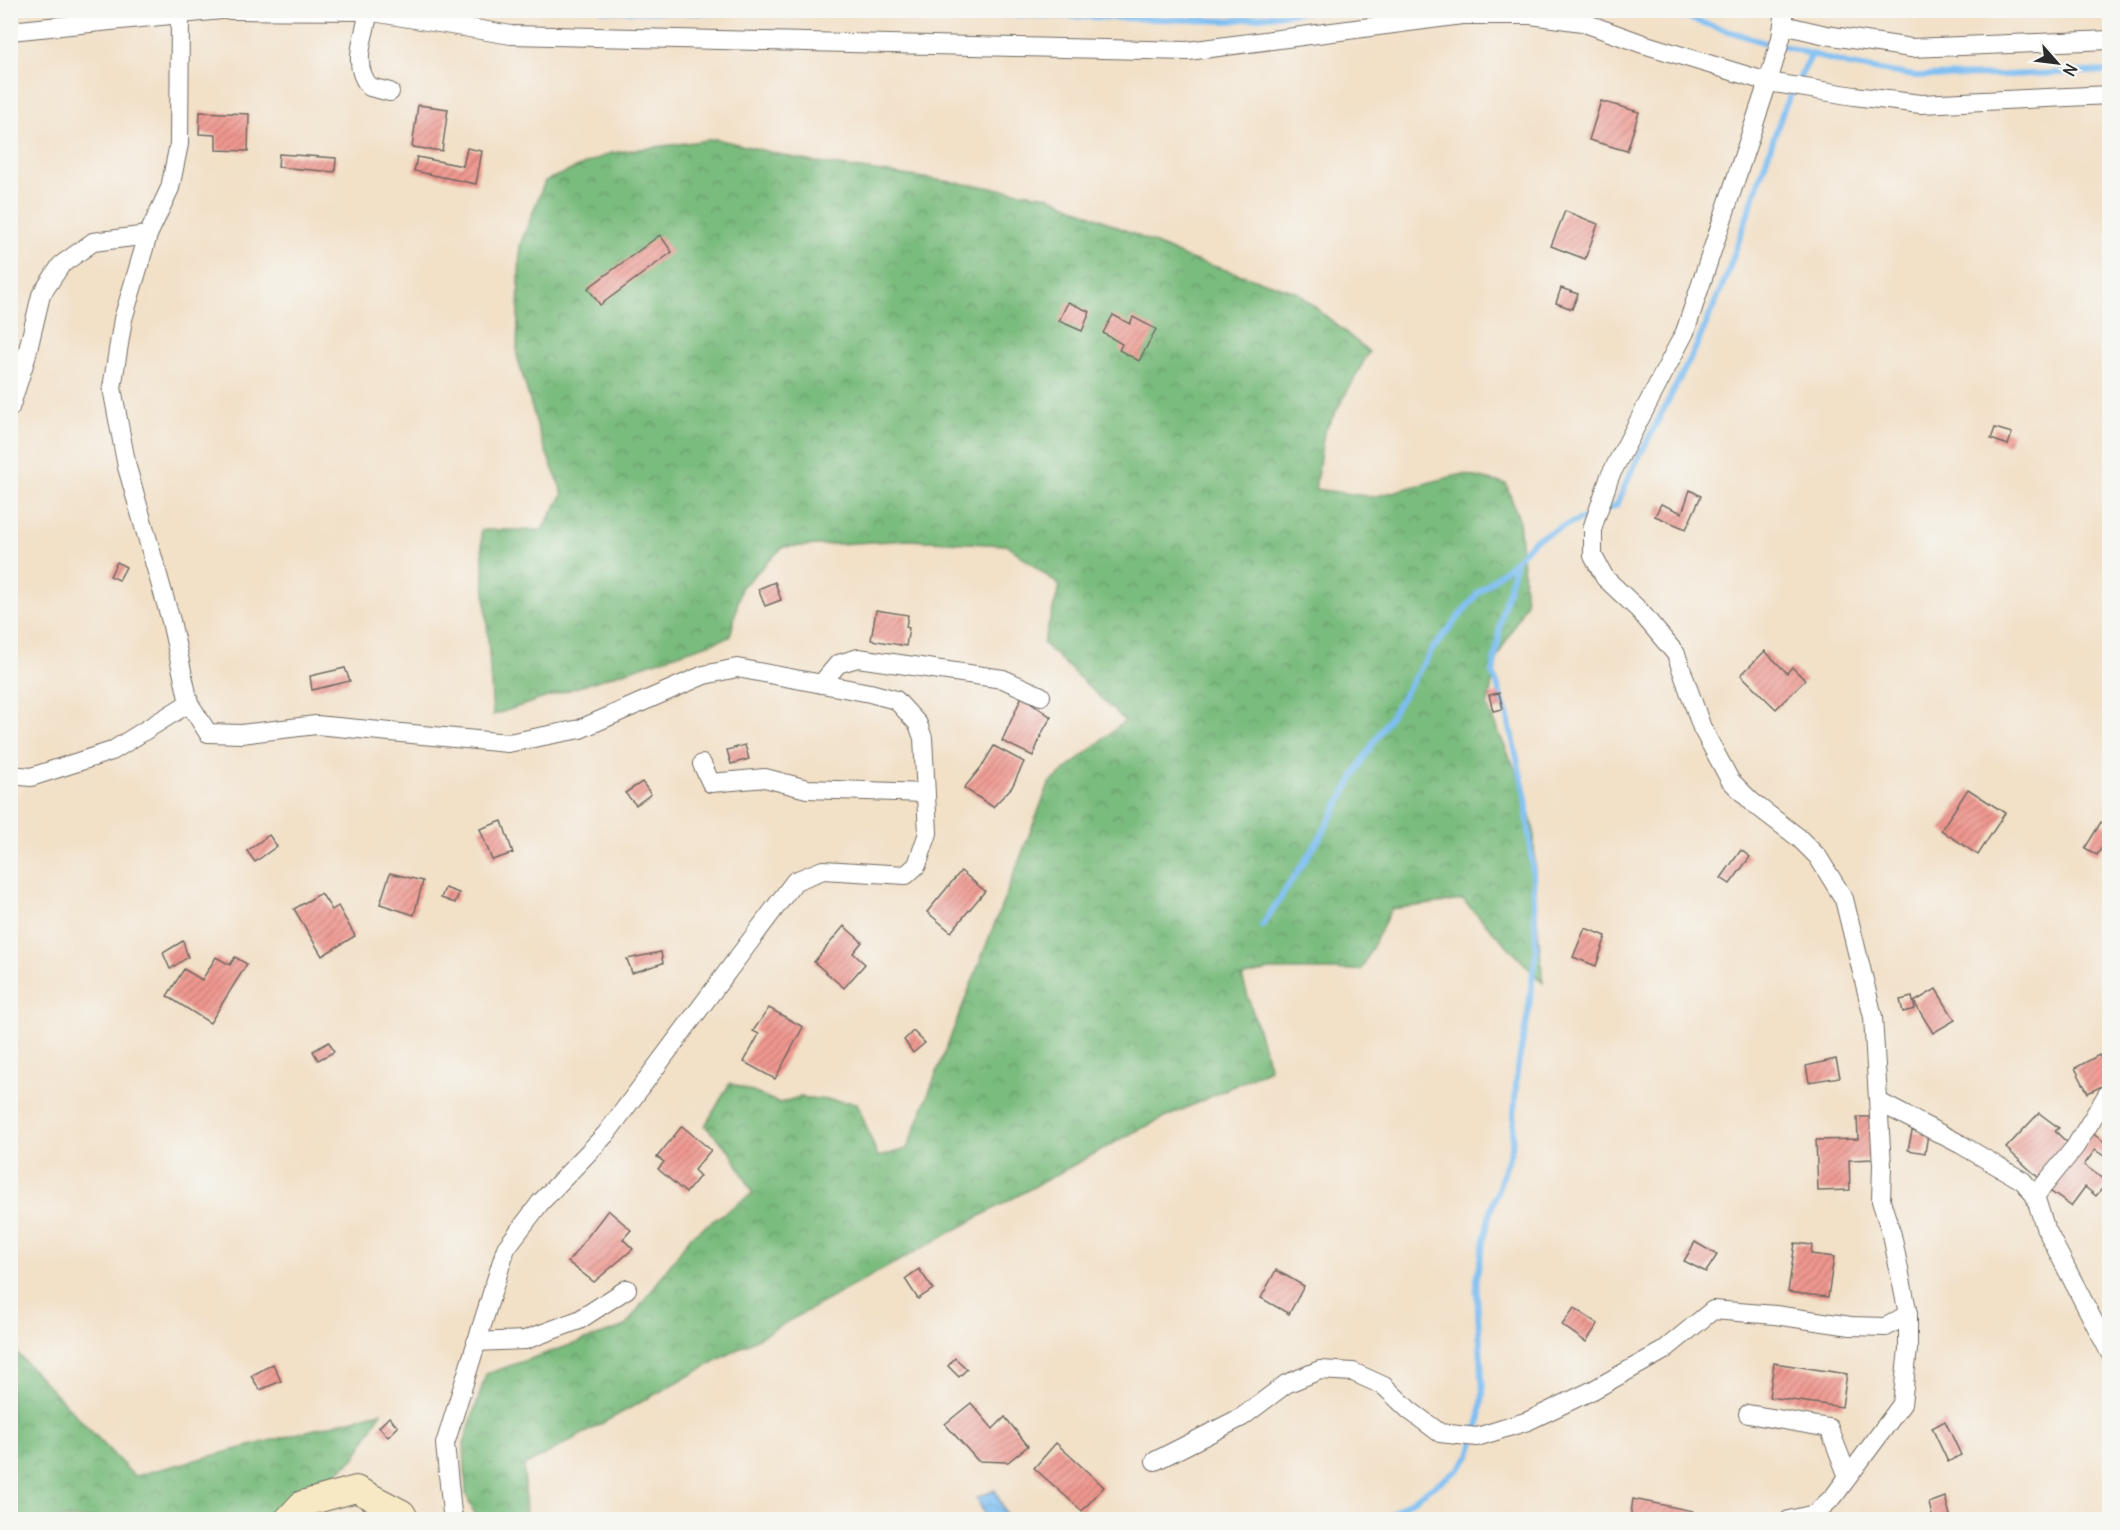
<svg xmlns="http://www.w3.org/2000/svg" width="2120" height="1530" font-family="Delius,sans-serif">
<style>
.forest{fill:url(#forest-crowns);stroke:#527454;stroke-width:1.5}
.water{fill:url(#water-waves);stroke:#54748e;stroke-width:1.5}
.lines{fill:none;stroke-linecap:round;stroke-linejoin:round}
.stream{stroke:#7dbef2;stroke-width:6}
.building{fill:url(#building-hatch)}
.minor-casing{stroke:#716a62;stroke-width:20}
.secondary-casing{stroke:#716a62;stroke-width:28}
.minor{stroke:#fff;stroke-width:18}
.secondary{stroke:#f7e9c3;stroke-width:26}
</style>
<defs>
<pattern id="forest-crowns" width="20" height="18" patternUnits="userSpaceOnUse" patternTransform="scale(1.5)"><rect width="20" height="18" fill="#7abc7e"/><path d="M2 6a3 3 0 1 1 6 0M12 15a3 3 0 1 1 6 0" fill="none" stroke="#649967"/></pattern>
<pattern id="water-waves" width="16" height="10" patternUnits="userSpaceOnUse" patternTransform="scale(1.5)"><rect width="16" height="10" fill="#7dbef2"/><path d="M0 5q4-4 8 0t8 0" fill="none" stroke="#6ca3d0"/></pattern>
<pattern id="building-hatch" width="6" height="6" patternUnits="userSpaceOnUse" patternTransform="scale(1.5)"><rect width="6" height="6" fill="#ef9890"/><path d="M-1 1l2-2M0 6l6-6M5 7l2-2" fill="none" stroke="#c27c76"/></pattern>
</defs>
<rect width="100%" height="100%" fill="#f6f6f2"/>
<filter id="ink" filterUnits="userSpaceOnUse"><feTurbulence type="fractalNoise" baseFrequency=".0167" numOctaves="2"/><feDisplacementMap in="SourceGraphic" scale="12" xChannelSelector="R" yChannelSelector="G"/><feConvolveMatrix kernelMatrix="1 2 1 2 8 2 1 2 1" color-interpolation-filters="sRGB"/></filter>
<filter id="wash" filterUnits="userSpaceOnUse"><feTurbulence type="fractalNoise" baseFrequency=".008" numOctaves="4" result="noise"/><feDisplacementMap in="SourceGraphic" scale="24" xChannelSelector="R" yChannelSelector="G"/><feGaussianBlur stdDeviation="1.35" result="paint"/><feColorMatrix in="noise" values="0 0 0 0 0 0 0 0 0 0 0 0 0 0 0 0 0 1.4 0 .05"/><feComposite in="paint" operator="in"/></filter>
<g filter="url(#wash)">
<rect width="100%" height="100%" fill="#f2e0c7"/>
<g class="forest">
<path d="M716,139L812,162L1049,196L1187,258L1297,292L1369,352L1324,433L1315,489L1373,497L1462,474L1506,484L1519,520L1526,603L1498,656L1487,707L1521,782L1534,831L1535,897L1543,983L1463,900L1391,909L1361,970H1270L1242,977L1270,1069L1134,1132L524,1466L526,1519H477L466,1494L464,1443L486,1374L626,1326L691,1236L753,1193L730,1151L705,1126L730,1083L780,1103L799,1097L857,1103L878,1157L907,1149L1049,784L1125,721L1043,643L1060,586L1007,545L909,540L783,547L741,588L730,637L493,715L481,530H542L563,494L541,439L517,356L520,245L545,181L611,153Z"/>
<path d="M10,1346L134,1476L381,1412L355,1458L277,1519H11Z"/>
</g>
<path class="water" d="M995,1490L1008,1519H986L977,1498Z"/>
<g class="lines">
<g class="stream">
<path d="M603,10L706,13L758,10"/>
<path d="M861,10L1229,21L1313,10"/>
<path d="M1662,10L1769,44L1783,46L1850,65L1915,76L2007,75L2110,71"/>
<path d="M1262,926L1321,836L1364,758L1432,650L1478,593L1516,560L1534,540L1566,525L1617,505L1630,474L1696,347L1727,275L1784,108L1812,54"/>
<path d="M1382,1520L1458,1470L1470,1455L1479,1423L1483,1394L1476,1279L1490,1212L1512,1148L1517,1071L1528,1014L1536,950L1533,876L1526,799L1508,718L1493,672L1502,613L1516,561"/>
</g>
</g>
<g id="blocks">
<g class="building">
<path d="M1601,101L1639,112L1627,151L1589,140Z"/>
<path d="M418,105L448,109L442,151L412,147Z"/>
<path d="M200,112L249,114L248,151L216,150V135L199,134Z"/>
<path d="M467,148L482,151L476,184L414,171L417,157L463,166Z"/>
<path d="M279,154L336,158L335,172L278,167Z"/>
<path d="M1565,211L1598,224L1585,259L1551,246Z"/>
<path d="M660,235L672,252L600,305L588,288Z"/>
<path d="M1561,288L1578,294L1572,309L1556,303Z"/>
<path d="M1068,302L1090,312L1082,331L1059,321Z"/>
<path d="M1113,315L1130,324L1133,317L1156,329L1139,361L1119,350L1122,344L1103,333Z"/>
<path d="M1995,428L2012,433L2008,445L1991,439Z"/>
<path d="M1690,490L1701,496L1686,529L1655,516L1661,504L1682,513Z"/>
<path d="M117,562L126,567L119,580L110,576Z"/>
<path d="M775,582L781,600L765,606L758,589Z"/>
<path d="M876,610L908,615L906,627L909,628L906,646L871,640Z"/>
<path d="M1765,651L1787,673L1792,667L1805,680L1776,709L1741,675Z"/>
<path d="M345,668L350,681L312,690L310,676Z"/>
<path d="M1499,693L1503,709L1493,711L1489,695Z"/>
<path d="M1022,696L1051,717L1043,731L1033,756L1002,741Z"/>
<path d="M745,745L749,759L731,764L727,750Z"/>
<path d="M994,746L1024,762L1012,787L993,807L964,788L982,766Z"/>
<path d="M642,782L651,794L636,805L625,793Z"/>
<path d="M1968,789L2005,813L1978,855L1941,830Z"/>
<path d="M502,821L513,853L492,860L480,829Z"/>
<path d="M2101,822L2110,828V835L2097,855L2085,848Z"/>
<path d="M269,835L277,846L255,862L247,851Z"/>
<path d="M1741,850L1750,857L1730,884L1721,878Z"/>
<path d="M961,871L985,891L951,932L927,912Z"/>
<path d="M390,873L423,881L414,915L380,904Z"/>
<path d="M445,888L459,893L455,903L441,898Z"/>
<path d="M321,893L332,910L338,906L355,936L322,956L294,909Z"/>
<path d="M844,926L862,942L853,953L865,964L844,988L814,962Z"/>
<path d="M1585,928L1606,936L1596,966L1573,957Z"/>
<path d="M183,941L188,957L170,969L163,953Z"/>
<path d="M661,952L663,963L632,973L627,959Z"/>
<path d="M216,957L230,965L235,957L247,964L210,1023L167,996L184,969L202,980Z"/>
<path d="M1936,989L1955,1020L1933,1033L1914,1002Z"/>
<path d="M1912,997L1915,1009L1903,1012L1900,1000Z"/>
<path d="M769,1008L803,1027L775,1079L744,1062L759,1034L753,1031Z"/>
<path d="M913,1031L925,1043L913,1053L904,1040Z"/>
<path d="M329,1042L334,1052L318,1060L313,1051Z"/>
<path d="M2099,1055L2110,1076V1082L2088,1093L2075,1068Z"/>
<path d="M1836,1059L1840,1077L1809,1082L1806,1066Z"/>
<path d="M2039,1113L2059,1128L2055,1131L2072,1147L2041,1180L2006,1148Z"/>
<path d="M1857,1117H1875L1876,1159L1849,1160L1850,1190L1818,1191L1816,1140L1858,1139Z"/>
<path d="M682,1126L711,1150L694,1170L700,1176L686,1193L658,1169L664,1162L657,1157Z"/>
<path d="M1912,1131L1928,1134L1925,1153L1908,1150Z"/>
<path d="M2089,1131L2110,1146V1160L2095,1150L2084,1165L2107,1182L2096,1196L2085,1187L2071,1206L2047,1189Z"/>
<path d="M608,1210L631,1230L623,1239L633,1249L594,1282L568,1262Z"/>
<path d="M1695,1242L1717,1255L1706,1272L1684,1261Z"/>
<path d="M1795,1243L1812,1245L1811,1254L1834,1257L1828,1297L1788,1292Z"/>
<path d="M919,1269L933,1289L918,1299L905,1279Z"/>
<path d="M1276,1270L1304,1286L1289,1314L1261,1298Z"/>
<path d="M1574,1308L1598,1324L1586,1342L1562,1325Z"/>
<path d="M955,1358L967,1369L959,1377L948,1366Z"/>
<path d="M1774,1363L1847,1374L1842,1407L1769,1397Z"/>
<path d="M273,1364L281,1381L260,1390L251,1376Z"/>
<path d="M971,1403L993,1429L1005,1417L1028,1446L1008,1462L978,1461L945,1424Z"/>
<path d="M389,1417L398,1427L388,1437L379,1427Z"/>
<path d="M1945,1421L1961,1455L1948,1462L1932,1428Z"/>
<path d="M1056,1443L1104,1487L1082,1511L1034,1468Z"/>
<path d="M1945,1497L1950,1515L1941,1520H1933L1929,1503Z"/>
<path d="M1633,1499L1693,1511L1692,1520H1630Z"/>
</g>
</g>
</g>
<g filter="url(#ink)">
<use href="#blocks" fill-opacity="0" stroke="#716a62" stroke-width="1.5"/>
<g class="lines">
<defs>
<g id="minor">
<path d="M229,10L367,11L511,35L1188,51L1462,15H1531L1582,22L1643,44L1768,82L1854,96L1921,104L2110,95"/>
<path d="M369,10C365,37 350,64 370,87L390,92"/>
<path d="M1785,10L1781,38L1768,82L1685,332L1610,476L1593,526V556L1605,578L1639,610L1676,654L1702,728L1730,780L1752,802L1799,838L1818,857L1844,899L1873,1017L1882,1165L1881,1201L1892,1235L1908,1314V1349L1902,1404L1834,1496L1815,1514L1789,1520"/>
<path d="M180,16L179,144L170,188L148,235L123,319L112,388L127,467L171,621L189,703L208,733L241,734L316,725L508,743L580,729L704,675L737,668L870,693L896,700L918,724L923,738L928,833L917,865L906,875L823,870L795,881L606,1134L540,1203L506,1248L445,1444L452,1513L455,1520"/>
<path d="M1783,25L1826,35L1911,48L2110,40"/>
<path d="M10,31L221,10"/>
<path d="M10,408L26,358L41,295L61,265L93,242L148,235"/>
<path d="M821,684L838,664L858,658L1003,679L1041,696"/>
<path d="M702,764L711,783L765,778L807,789L925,793"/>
<path d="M10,775L31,777L112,751L189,703"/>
<path d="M1879,1102L1960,1144L2023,1181L2035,1196L2045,1227L2110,1353"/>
<path d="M2035,1196L2075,1147L2110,1090"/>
<path d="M476,1342L525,1340L579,1320L627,1289"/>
<path d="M1748,1414L1829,1428L1848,1477"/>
<path d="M1155,1461L1242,1417L1286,1384L1320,1370L1353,1372L1384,1386L1409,1410L1440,1433L1477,1437L1528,1421L1593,1390L1663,1351L1713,1310L1775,1315L1851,1326L1886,1327L1908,1314"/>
</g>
<path id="secondary" d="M287,1520L302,1504L356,1489L402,1513L406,1520"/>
</defs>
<use href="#minor" class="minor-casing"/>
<use href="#secondary" class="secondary-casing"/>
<use href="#minor" class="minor"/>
<use href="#secondary" class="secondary"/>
</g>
</g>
<rect width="2120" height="1530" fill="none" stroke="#f6f6f2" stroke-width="36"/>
<g transform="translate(2057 63) rotate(118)" stroke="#f6f6f2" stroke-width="4.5" paint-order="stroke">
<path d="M0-4.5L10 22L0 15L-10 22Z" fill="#2b2b2b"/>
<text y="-9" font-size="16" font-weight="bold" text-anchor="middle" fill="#2b2b2b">N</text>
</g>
</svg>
